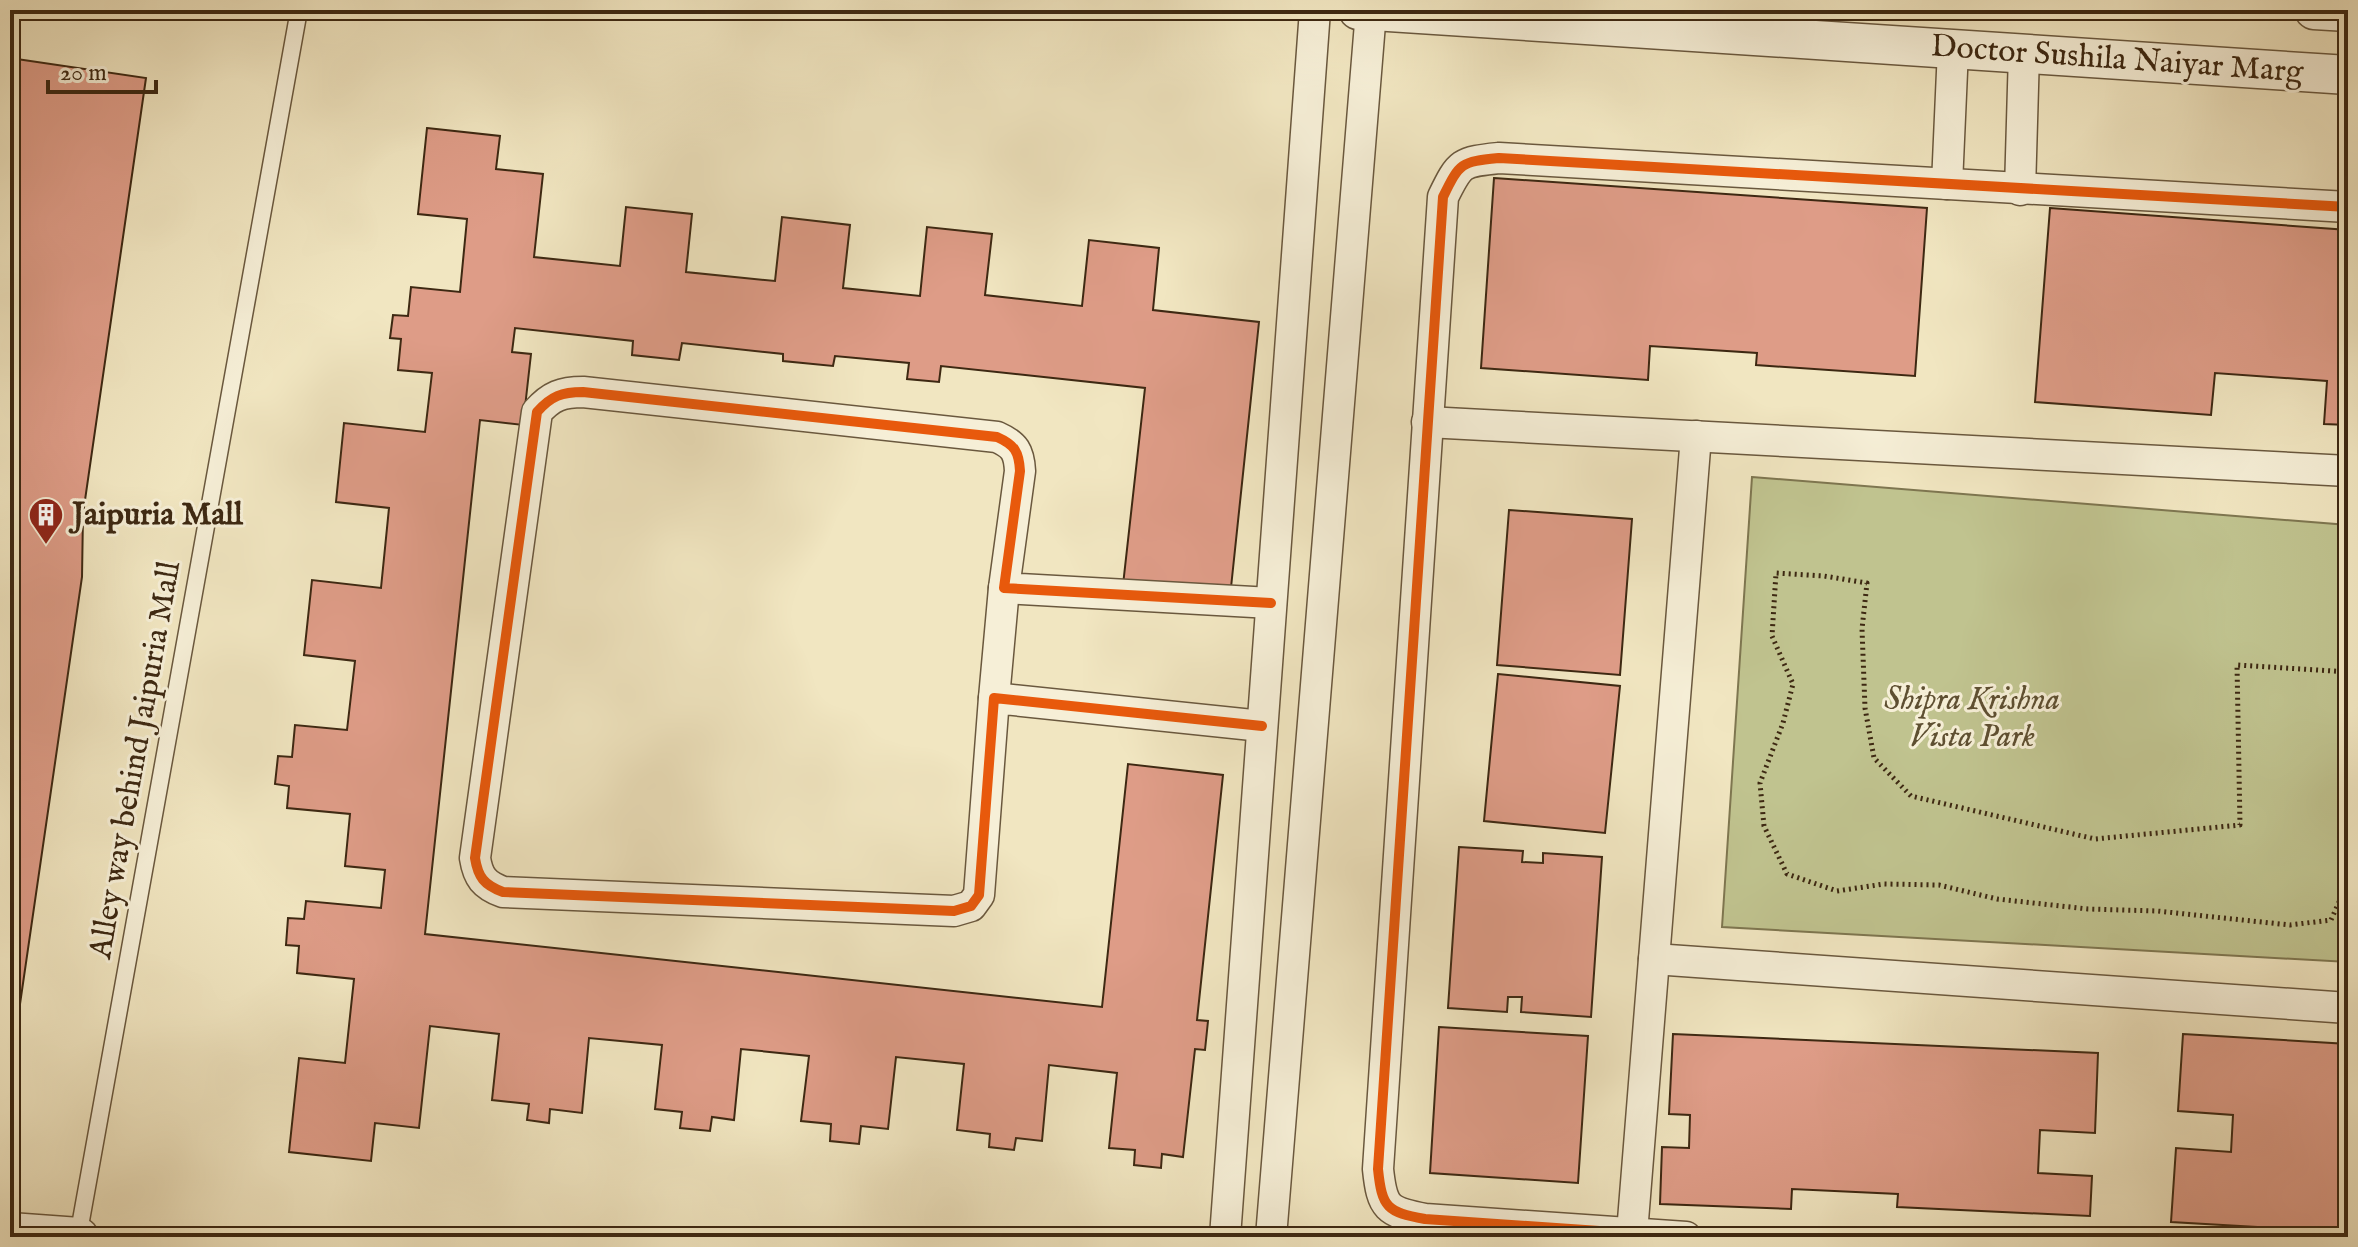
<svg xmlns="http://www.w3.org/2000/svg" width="2358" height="1247" font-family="'IM FELL English',serif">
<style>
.green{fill:#c0c38f;stroke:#7e7650;stroke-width:2}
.building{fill:#de9c87;stroke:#3d2812;stroke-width:2}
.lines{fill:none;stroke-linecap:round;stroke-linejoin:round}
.service-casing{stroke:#6a583e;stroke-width:19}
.minor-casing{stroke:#6a583e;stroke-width:33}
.tertiary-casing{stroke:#6a583e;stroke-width:41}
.path{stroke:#3d2812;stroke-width:5;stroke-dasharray:2 4;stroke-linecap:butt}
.service{stroke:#f6efd7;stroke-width:16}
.minor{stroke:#f6efd7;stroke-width:30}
.tertiary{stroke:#f6efd7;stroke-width:38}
.cycleway-casing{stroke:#f6efd7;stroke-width:15}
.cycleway{stroke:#e8590c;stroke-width:10}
.labels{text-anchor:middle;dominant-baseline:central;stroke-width:6;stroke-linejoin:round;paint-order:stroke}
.street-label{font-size:32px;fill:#3d2812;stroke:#f6efd7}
.poi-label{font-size:32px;font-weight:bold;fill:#3d2812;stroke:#f6efd7;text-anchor:start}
.park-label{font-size:32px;font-style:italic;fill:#5e4f31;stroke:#f6efd7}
</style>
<rect width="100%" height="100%" fill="#f1e6c1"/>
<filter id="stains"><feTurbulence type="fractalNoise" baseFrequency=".0025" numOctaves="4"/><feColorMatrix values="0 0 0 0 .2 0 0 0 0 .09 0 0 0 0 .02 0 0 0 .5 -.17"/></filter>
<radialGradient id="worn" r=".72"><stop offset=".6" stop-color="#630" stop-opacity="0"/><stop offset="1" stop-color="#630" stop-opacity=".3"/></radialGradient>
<path class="green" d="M1752,477L2348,525V962L1722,927Z"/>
<g class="building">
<path d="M10,58L146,78L83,514L82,577L10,1073Z"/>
<path d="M427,128L500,136L496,169L543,174L534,257L620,266L626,207L692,214L686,272L775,281L782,217L850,225L843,288L920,296L927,227L992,234L985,295L1082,306L1089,240L1159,248L1153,310L1259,322L1230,597L1123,585L1145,388L941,366L939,382L907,379L909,363L835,356L833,366L783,361V354L682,343L679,360L632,355L633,341L515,328L512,352L531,354L523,425L480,420L425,934L1102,1007L1128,764L1223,775L1197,1020L1208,1021L1205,1050L1195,1049L1183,1157L1162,1154L1161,1168L1134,1165L1135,1150L1109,1148L1117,1073L1049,1065L1042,1141L1016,1138L1014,1150L989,1147L990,1134L957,1130L964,1064L896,1057L888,1129L861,1126L859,1144L830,1141L831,1124L801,1121L809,1056L741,1049L734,1120L712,1117L710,1131L680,1128L682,1112L655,1109L662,1045L589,1038L582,1113L550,1109L549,1123L527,1120L529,1104L492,1100L499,1034L430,1026L419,1128L375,1123L371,1161L289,1152L299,1058L345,1063L354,979L297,973L299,946L286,945L288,918L304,919L306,901L381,908L385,870L345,866L350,814L287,808L289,786L275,784L278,756L292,757L295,725L347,730L355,661L304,655L312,580L381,588L389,508L336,502L344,423L425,432L432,373L398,370L401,339L390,338L393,315L408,316L411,287L460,292L467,219L418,214Z"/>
<path d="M1494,178L1927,208L1915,376L1756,365L1757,353L1650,346L1648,380L1481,368Z"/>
<path d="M2050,208L2348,230V425L2324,424L2327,381L2215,373L2211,415L2035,402Z"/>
<path d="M1509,510L1632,519L1620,675L1497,665Z"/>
<path d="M1498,674L1620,686L1605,833L1484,821Z"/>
<path d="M1459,847L1523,851L1522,862L1543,863V853L1602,857L1591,1017L1521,1012L1522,997H1508L1507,1012L1448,1008Z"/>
<path d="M1439,1027L1588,1036L1578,1183L1430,1173Z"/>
<path d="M1673,1034L2098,1053L2095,1133L2040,1130L2038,1173L2092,1176L2090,1216L1897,1207L1898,1194L1792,1189L1791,1209L1660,1204L1662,1147L1689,1148L1690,1115L1669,1114Z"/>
<path d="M2183,1034L2348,1044V1192L2344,1232L2171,1222L2176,1148L2231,1152L2233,1115L2178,1111Z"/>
</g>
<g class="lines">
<defs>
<path id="service" d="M78,1237L299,10"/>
<g id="minor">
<path d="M1947,184L1953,49"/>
<path d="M2020,190L2024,53"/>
<path d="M1427,422L2348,471"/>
<path d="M994,698L1004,588"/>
<path d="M1262,726L994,698L979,895L971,906L954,911L503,892C484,885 478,877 475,858L537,412C551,396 562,392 583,392L997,437C1015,445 1019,452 1020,471L1004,588L1271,603"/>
<path d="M1654,959L2348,1008"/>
<path d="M1632,1233L1696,436"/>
<path d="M1225,1237L1315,10"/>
<path d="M1271,1237L1371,11"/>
<path d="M1686,1237L1425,1219C1387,1212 1382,1208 1378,1169L1443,197C1460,162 1461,162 1499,158L2348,207"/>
</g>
<g id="tertiary">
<path d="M1358,10L2348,75"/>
<path d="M2314,10L2348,12"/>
<path d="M10,1232L79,1237"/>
</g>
</defs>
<use href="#service" class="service-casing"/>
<use href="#minor" class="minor-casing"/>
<use href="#tertiary" class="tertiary-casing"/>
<path class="path" d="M2348,672L2237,665L2240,825L2095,839L1911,796L1874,758L1865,708L1862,629L1867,583L1824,576L1776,573L1772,636L1793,684L1783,723L1760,783L1764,826L1787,874L1837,891L1884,884L1939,885L1997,899L2088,909L2157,911L2290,925L2331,920L2348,882"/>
<use href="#service" class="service"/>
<use href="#minor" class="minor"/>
<use href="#tertiary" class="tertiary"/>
<defs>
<g id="cycleway">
<path d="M1262,726L994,698L979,895L971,906L954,911L503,892C484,885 478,877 475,858L537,412C551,396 562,392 583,392L997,437C1015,445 1019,452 1020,471L1004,588L1271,603"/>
<path d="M1686,1237L1425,1219C1387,1212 1382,1208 1378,1169L1443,197C1460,162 1461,162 1499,158L2348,207"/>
</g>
</defs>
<use href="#cycleway" class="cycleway-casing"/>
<use href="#cycleway" class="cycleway"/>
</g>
<defs>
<symbol id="building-pin" viewBox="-11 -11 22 30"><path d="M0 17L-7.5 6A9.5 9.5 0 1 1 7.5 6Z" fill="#8f2418" stroke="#f6efd7"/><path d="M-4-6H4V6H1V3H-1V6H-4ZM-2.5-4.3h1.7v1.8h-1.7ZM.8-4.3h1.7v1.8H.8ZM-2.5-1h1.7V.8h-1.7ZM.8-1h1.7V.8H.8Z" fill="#fff"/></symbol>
</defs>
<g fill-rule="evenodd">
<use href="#building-pin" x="26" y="495" width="40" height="54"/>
</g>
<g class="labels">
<g class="street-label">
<text transform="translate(2117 60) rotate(4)">Doctor Sushila Naiyar Marg</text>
<text transform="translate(136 760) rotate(-80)">Alley way behind Jaipuria Mall</text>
</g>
<g class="poi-label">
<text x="72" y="515">Jaipuria Mall</text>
</g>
<g class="park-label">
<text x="1972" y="700">Shipra Krishna<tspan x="1972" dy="37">Vista Park</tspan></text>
</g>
</g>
<rect width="2358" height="1247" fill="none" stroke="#f1e6c1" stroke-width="40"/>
<rect x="12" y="12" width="2334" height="1223" fill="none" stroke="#3d2812" stroke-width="4"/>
<rect x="20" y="20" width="2318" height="1207" fill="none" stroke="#3d2812" stroke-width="2"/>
<path d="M48 80v12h108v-12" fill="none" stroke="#3d2812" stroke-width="4"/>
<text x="60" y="80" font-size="24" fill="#3d2812" stroke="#f6efd7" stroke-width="6" paint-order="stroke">20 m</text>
<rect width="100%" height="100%" filter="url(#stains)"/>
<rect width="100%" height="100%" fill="url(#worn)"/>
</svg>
